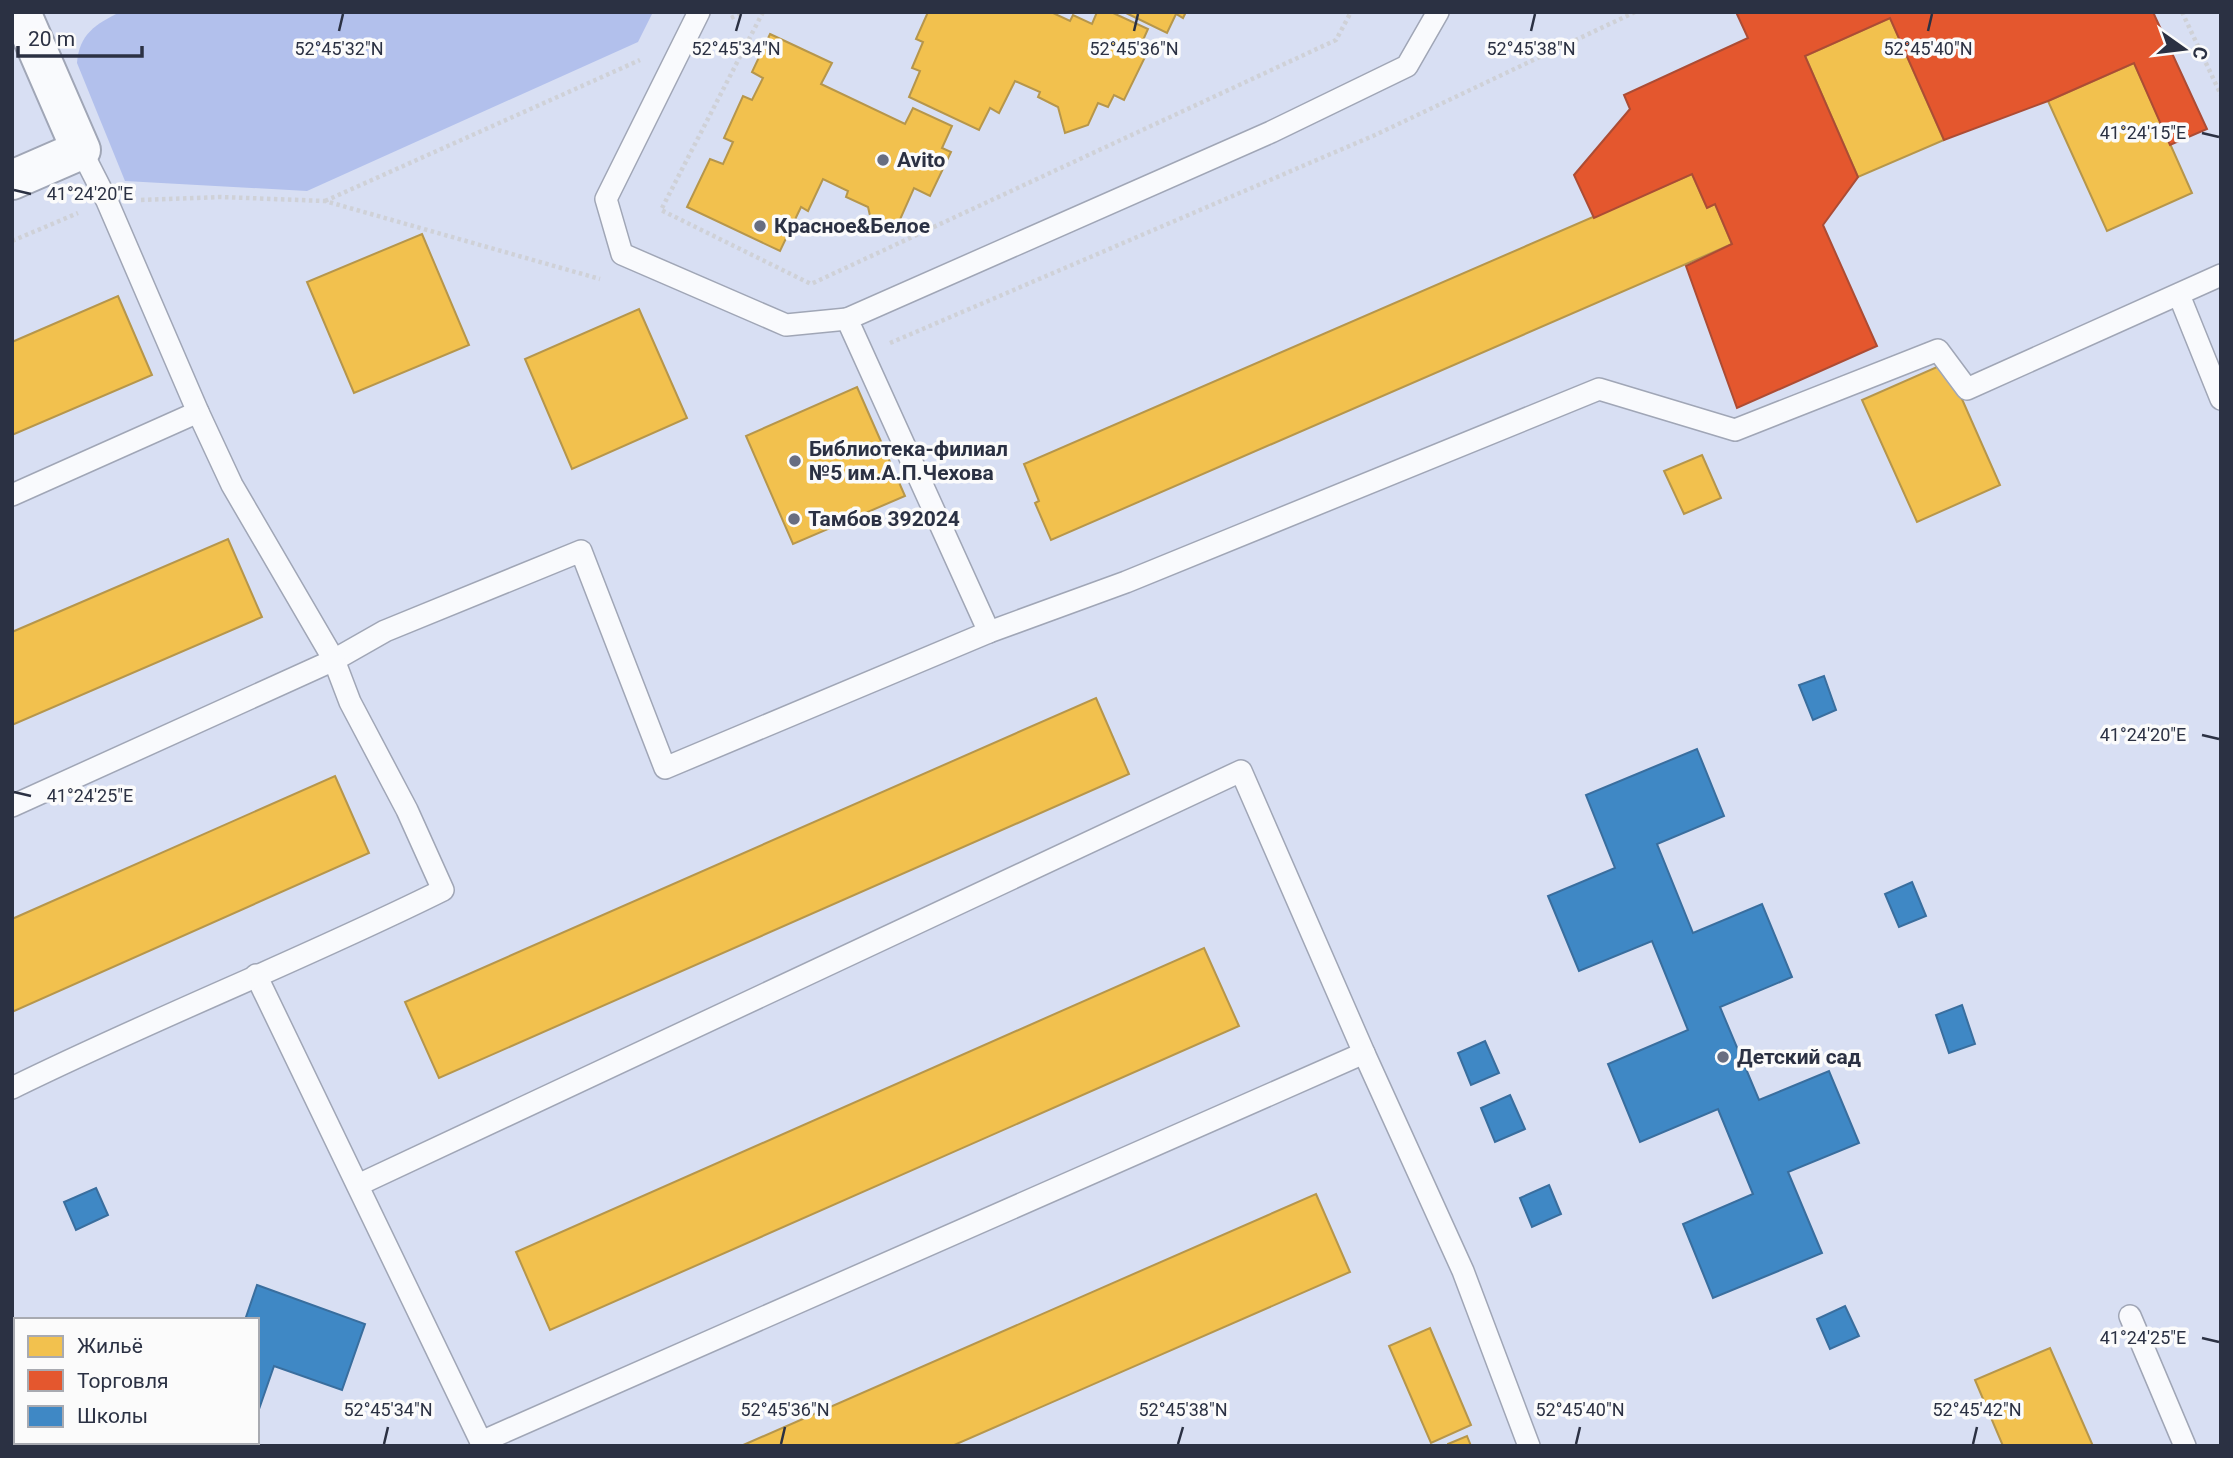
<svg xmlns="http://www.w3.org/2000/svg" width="2233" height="1458" font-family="Roboto,sans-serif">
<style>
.green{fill:#b2c0ec}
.homes{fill:#f2c14e;stroke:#b6964b;stroke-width:2}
.shops{fill:#e4572e;stroke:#ac4c34;stroke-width:2}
.schools{fill:#3f88c5;stroke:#396e9e;stroke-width:2}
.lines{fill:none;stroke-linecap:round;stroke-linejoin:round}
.lane-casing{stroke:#a0a6b6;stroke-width:24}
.street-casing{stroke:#a0a6b6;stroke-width:42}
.path{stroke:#cfd1d7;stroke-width:4.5;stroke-dasharray:3.5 3.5;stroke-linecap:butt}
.lane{stroke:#f9fafd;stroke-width:21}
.street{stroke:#f9fafd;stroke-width:38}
.ticks{fill:none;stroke:#2b3143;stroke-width:2.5}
.poi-dot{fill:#686e81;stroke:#fbfbfb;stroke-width:2.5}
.labels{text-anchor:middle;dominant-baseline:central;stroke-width:7;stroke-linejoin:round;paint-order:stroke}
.poi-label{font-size:21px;font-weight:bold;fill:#2b3143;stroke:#fbfbfb;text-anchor:start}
.ticks-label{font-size:18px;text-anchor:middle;fill:#2b3143;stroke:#fbfbfb;stroke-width:7;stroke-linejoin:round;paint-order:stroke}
</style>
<rect width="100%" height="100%" fill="#d8dff3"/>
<path class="green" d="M120,12H653L638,42L307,191L125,181L77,63C79,34 96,24 120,12Z"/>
<g class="homes">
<path d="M928,12H1051L1070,21L1073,15L1092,24L1097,12H1111L1148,29L1139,49L1147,53L1124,100L1114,95L1108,107L1098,103L1088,125L1065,133L1058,107L1038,97L1040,92L1015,81L999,113L990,108L979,130L909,97L920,71L912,68L923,42L916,39Z"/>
<path d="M1124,12H1186L1183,18L1176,14L1167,33Z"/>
<path d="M1890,18L1944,140L1858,177L1805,56Z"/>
<path d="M770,34L832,63L821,84L905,124L913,108L952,126L942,148L951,152L930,196L914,188L898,224L874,233L868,207L846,197L848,191L823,179L808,211L801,207L780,251L687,207L710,159L723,164L733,142L724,138L743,96L752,100L763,78L752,72Z"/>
<path d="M2134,63L2192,193L2107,231L2048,101Z"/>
<path d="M1692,174L1707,208L1715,204L1732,244L1051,540L1035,503L1039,501L1024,464Z"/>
<path d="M422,234L469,345L354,393L307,282Z"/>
<path d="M118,296L152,375L12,435V342Z"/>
<path d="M639,309L687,418L572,469L525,359Z"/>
<path d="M1946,363L2000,485L1917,522L1862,400Z"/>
<path d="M857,387L905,496L793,544L746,436Z"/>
<path d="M1702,455L1721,498L1684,514L1664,471Z"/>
<path d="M228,539L262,617L12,725V632Z"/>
<path d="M1096,698L1129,774L439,1078L405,1002Z"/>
<path d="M335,776L369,853L12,1012V919Z"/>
<path d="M1204,948L1239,1026L550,1330L516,1252Z"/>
<path d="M1316,1194L1350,1272L952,1446H741Z"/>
<path d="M1430,1328L1471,1425L1431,1443L1389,1346Z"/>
<path d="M2050,1348L2093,1446H2003L1975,1380Z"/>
<path d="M1467,1436L1471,1446H1448V1444Z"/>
</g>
<path class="shops" d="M1736,12H2153L2207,129L2170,145L2134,63L2048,101L1944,140L1890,18L1805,56L1858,177L1823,225L1877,346L1737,408L1686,266L1732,244L1715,204L1707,208L1692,174L1594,218L1574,175L1630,109L1624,95L1748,38Z"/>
<g class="schools">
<path d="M1824,676L1836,710L1813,720L1799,685Z"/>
<path d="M1697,749L1724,816L1657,844L1693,933L1762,904L1792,977L1720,1007L1759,1100L1829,1071L1859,1143L1788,1172L1822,1253L1713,1298L1683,1224L1753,1194L1718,1109L1640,1142L1608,1064L1688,1030L1652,941L1579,971L1548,896L1615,868L1586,795Z"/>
<path d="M1912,882L1926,916L1899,927L1885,894Z"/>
<path d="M1962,1005L1975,1044L1949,1053L1936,1015Z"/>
<path d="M1485,1041L1499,1073L1471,1085L1458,1053Z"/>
<path d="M1510,1095L1525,1129L1495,1142L1481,1108Z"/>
<path d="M1549,1185L1561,1214L1532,1227L1520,1198Z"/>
<path d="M96,1188L108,1215L76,1230L64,1202Z"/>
<path d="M257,1285L365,1324L342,1390L274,1366L257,1415V1320H245Z"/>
<path d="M1845,1306L1859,1336L1830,1349L1817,1319Z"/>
<path d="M203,1442H248L247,1446H202Z"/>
</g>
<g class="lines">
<defs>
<g id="lane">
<path d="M699,12L606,199L622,254L786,325L847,319"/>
<path d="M2179,295L2221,399"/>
<path d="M12,495L198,412"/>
<path d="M989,632L847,319L1271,132L1407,66L1438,12"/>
<path d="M12,806L334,660L385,631L581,551L665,768L989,632L1126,582L1599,389L1735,430L1938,350L1967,389L2221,275"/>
<path d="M256,975L483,1446"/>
<path d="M12,1088C154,1018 302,960 443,890L407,810L350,702L334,660L232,485L198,412L107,201L81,150"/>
<path d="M358,1185L1241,771L1364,1053"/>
<path d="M2130,1316L2185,1446"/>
<path d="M481,1442L1364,1053L1463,1271L1529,1446"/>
</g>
<path id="street" d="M12,180L81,150L21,12"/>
</defs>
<use href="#lane" class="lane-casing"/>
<use href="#street" class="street-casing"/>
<g class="path">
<path d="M763,12L661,210L811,284L1336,40L1351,12"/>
<path d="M2182,12L2221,95"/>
<path d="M731,18L744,12"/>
<path d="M141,200L221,197L325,201L600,279"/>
<path d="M325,201L640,60"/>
<path d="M12,241L78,213"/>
<path d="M890,343L1375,135L1635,12"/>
</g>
<use href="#lane" class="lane"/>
<use href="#street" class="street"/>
</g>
<path class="ticks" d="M339,31L343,14M736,31L741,14M1134,31L1138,14M1531,31L1535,14M1928,31L1932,14M2202,133L2219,137M14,190L31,194M2202,735L2219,739M14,792L31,796M2202,1338L2219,1342M384,1444L388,1427M781,1444L785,1427M1178,1444L1183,1427M1576,1444L1580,1427M1973,1444L1977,1427"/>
<g class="poi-dot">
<circle cx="883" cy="160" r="7"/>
<circle cx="760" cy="226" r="7"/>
<circle cx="795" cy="461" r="7"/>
<circle cx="794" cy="519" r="7"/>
<circle cx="1723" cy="1057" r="7"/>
</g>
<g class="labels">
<g class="poi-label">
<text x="897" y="160">Avito</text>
<text x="774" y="226">Красное&amp;Белое</text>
<text x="809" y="449">Библиотека-филиал<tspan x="809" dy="24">№5 им.А.П.Чехова</tspan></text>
<text x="808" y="519">Тамбов 392024</text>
<text x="1737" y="1057">Детский сад</text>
</g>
</g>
<g class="ticks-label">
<text x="736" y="55">52°45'34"N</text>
<text x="1134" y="55">52°45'36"N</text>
<text x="1531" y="55">52°45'38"N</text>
<text x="1928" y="55">52°45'40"N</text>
<text x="339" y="55">52°45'32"N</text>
<text x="2143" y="139">41°24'15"E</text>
<text x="90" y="200">41°24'20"E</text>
<text x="2143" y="741">41°24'20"E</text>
<text x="90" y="802">41°24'25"E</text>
<text x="2143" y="1344">41°24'25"E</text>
<text x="388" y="1416">52°45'34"N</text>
<text x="785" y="1416">52°45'36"N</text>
<text x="1183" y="1416">52°45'38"N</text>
<text x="1580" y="1416">52°45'40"N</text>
<text x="1977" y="1416">52°45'42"N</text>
</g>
<rect width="2233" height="1458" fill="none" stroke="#2b3143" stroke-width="28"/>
<rect x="14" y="1318" width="245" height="126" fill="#fbfbfb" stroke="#a8aab1" stroke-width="2"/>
<rect x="28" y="1336" width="35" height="21" fill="#f2c14e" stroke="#a8aab1" stroke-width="2"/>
<text x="77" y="1353" font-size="21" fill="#2b3143">Жильё</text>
<rect x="28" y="1370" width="35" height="21" fill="#e4572e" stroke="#a8aab1" stroke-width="2"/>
<text x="77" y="1388" font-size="21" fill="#2b3143">Торговля</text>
<rect x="28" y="1406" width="35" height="21" fill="#3f88c5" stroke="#a8aab1" stroke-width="2"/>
<text x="77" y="1423" font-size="21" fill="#2b3143">Школы</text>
<g transform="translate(2184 49) rotate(104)" stroke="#fbfbfb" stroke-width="5" paint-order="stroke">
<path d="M0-5L12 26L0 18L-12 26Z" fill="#2b3143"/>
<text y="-10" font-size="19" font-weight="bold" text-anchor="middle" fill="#2b3143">С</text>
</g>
<path d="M18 46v10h124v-10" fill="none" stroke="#2b3143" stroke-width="3.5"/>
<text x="28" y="46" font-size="21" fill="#2b3143" stroke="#fbfbfb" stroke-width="5" paint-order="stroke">20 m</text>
</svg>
